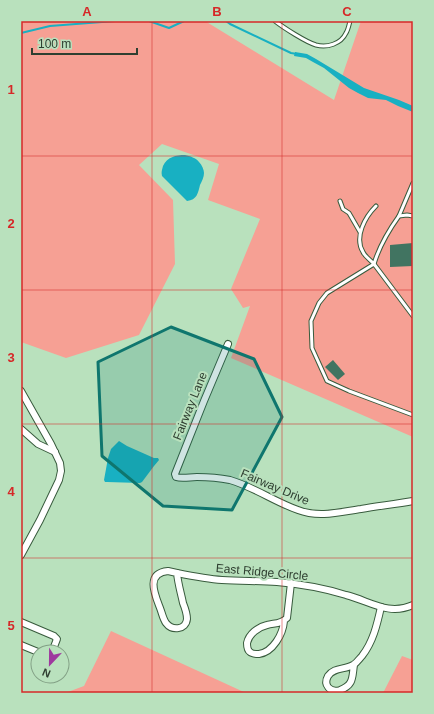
<svg xmlns="http://www.w3.org/2000/svg" width="434" height="714" font-family="Helvetica,sans-serif">
<style>
.green{fill:#f6a094}
.water{fill:#18b0c2}
.lines{fill:none;stroke-linecap:round;stroke-linejoin:round}
.stream{stroke:#18b0c2;stroke-width:2}
.building{fill:#417461}
.service-casing{stroke:#385b3d;stroke-width:5}
.minor-casing{stroke:#385b3d;stroke-width:8}
.service{stroke:#fff;stroke-width:3}
.minor{stroke:#fff;stroke-width:6}
.marked{fill:#0f766e;fill-opacity:0.2;stroke:#0f766e;stroke-width:3;stroke-linejoin:round}
.grid{fill:none;stroke:#d62828;stroke-width:1;stroke-opacity:0.55}
.labels{text-anchor:middle;dominant-baseline:central;stroke-width:4;stroke-linejoin:round;paint-order:stroke}
.street-label{font-size:12px;fill:#2f3f31;stroke:#b9e1bd}
.neatline{fill:none;stroke:#d62828;stroke-width:1.5}
.grid-label{font-size:13px;text-anchor:middle;font-weight:bold;fill:#d62828}
</style>
<rect width="100%" height="100%" fill="#b9e1bd"/>
<g class="green">
<path d="M21,21H205L334,100L361,21H413V437L231,358L250,306L243,308L231,289L260,219L208,200L219,164L162,144L139,165L173,200L175,264L139,335L66,358L21,342Z"/>
<path d="M111,631L246,693H65L84,686Z"/>
<path d="M402,656L413,660V693H383Z"/>
</g>
<g class="water">
<path d="M295,52L307,54L316,59L364,88L399,100L413,106V112L398,106L386,100L368,98L358,93L349,88L324,68L313,62L306,58L294,56Z"/>
<path d="M185,155C190,156 196,158 199,162C202,165 204,170 204,173C204,177 202,181 200,185C198,193 197,200 187,201L162,176C161,172 162,170 163,166C167,157 176,155 185,155Z"/>
<path d="M119,441L127,446L154,458H158L159,460L154,466L142,482L140,483L107,482H105L104,480L108,458L111,449Z"/>
</g>
<g class="lines">
<g class="stream">
<path d="M149,21L169,28L184,21"/>
<path d="M226,21L230,24L291,53L297,54"/>
<path d="M21,33L50,26L115,21"/>
</g>
</g>
<g class="building">
<path d="M413,243V266L390,267V245Z"/>
<path d="M333,360L345,374L338,380L325,367Z"/>
</g>
<g class="lines">
<defs>
<g id="service">
<path d="M275,21C284,28 306,42 316,45C327,48 341,44 346,33C348,30 349,25 350,21"/>
<path d="M340,201L343,209L349,213L360,232"/>
<path d="M376,206C365,217 354,237 363,252C365,257 371,260 374,264C379,247 389,230 399,216L407,215L413,216"/>
<path d="M399,216L413,183"/>
<path d="M413,316L374,264L327,293L319,303L311,321L312,348L327,381L349,391L413,415"/>
</g>
<g id="minor">
<path d="M228,344L204,401L175,474L176,477C182,479 190,477 197,477C208,477 220,478 230,480C254,487 275,502 298,510C319,518 340,512 361,509C379,506 396,504 413,501"/>
<path d="M21,391L51,444L60,463L61,471L59,480L40,520L21,555"/>
<path d="M21,429L38,444L55,452"/>
<path d="M168,571L177,573C178,584 181,593 183,603C185,608 187,614 187,619C186,630 172,631 166,623C163,619 162,613 160,608C155,595 145,573 168,571Z"/>
<path d="M177,573C192,576 207,579 222,580C241,581 259,581 277,582C300,584 324,588 346,595C370,601 388,616 413,605"/>
<path d="M284,621C283,634 273,652 259,654C256,654 252,654 250,652C247,650 247,646 247,643C249,634 258,627 267,625C275,623 281,624 287,618L291,583"/>
<path d="M21,622L54,636L57,639L52,652"/>
<path d="M21,645L38,652"/>
<path d="M354,665C352,677 354,685 340,690C330,693 323,685 328,676C334,667 345,670 353,665C357,663 359,659 362,656C373,642 377,625 381,607"/>
</g>
</defs>
<use href="#service" class="service-casing"/>
<use href="#minor" class="minor-casing"/>
<use href="#service" class="service"/>
<use href="#minor" class="minor"/>
</g>
<path class="marked" d="M171,327L254,359L282,417L232,510L163,506L102,456L98,362Z"/>
<path class="grid" d="M152,21V693M282,21V693M21,156H413M21,290H413M21,424H413M21,558H413"/>
<g class="labels">
<g class="street-label">
<text transform="translate(190 406) rotate(-68)">Fairway Lane</text>
<text transform="translate(275 487) rotate(23)">Fairway Drive</text>
<text transform="translate(262 572) rotate(5)">East Ridge Circle</text>
</g>
</g>
<rect width="434" height="714" fill="none" stroke="#b9e1bd" stroke-width="44"/>
<g transform="translate(50 664) rotate(202)"><circle r="19" fill="#b9e1bd" stroke="#82a085"/>
<path d="M0-3L7 15L0 10L-7 15Z" fill="#9e399e"/>
<text y="-6" font-size="11" font-weight="bold" text-anchor="middle" fill="#2f3f31">N</text>
</g>
<path d="M32 48v6h105v-6" fill="none" stroke="#2f3f31" stroke-width="2"/>
<text x="38" y="48" font-size="12" fill="#2f3f31" stroke="#b9e1bd" stroke-width="3" paint-order="stroke">100 m</text>
<rect x="22" y="22" width="390" height="670" class="neatline"/>
<g class="grid-label">
<text x="87" y="16">A</text>
<text x="217" y="16">B</text>
<text x="347" y="16">C</text>
<text x="11" y="94">1</text>
<text x="11" y="228">2</text>
<text x="11" y="362">3</text>
<text x="11" y="496">4</text>
<text x="11" y="630">5</text>
</g>
</svg>
